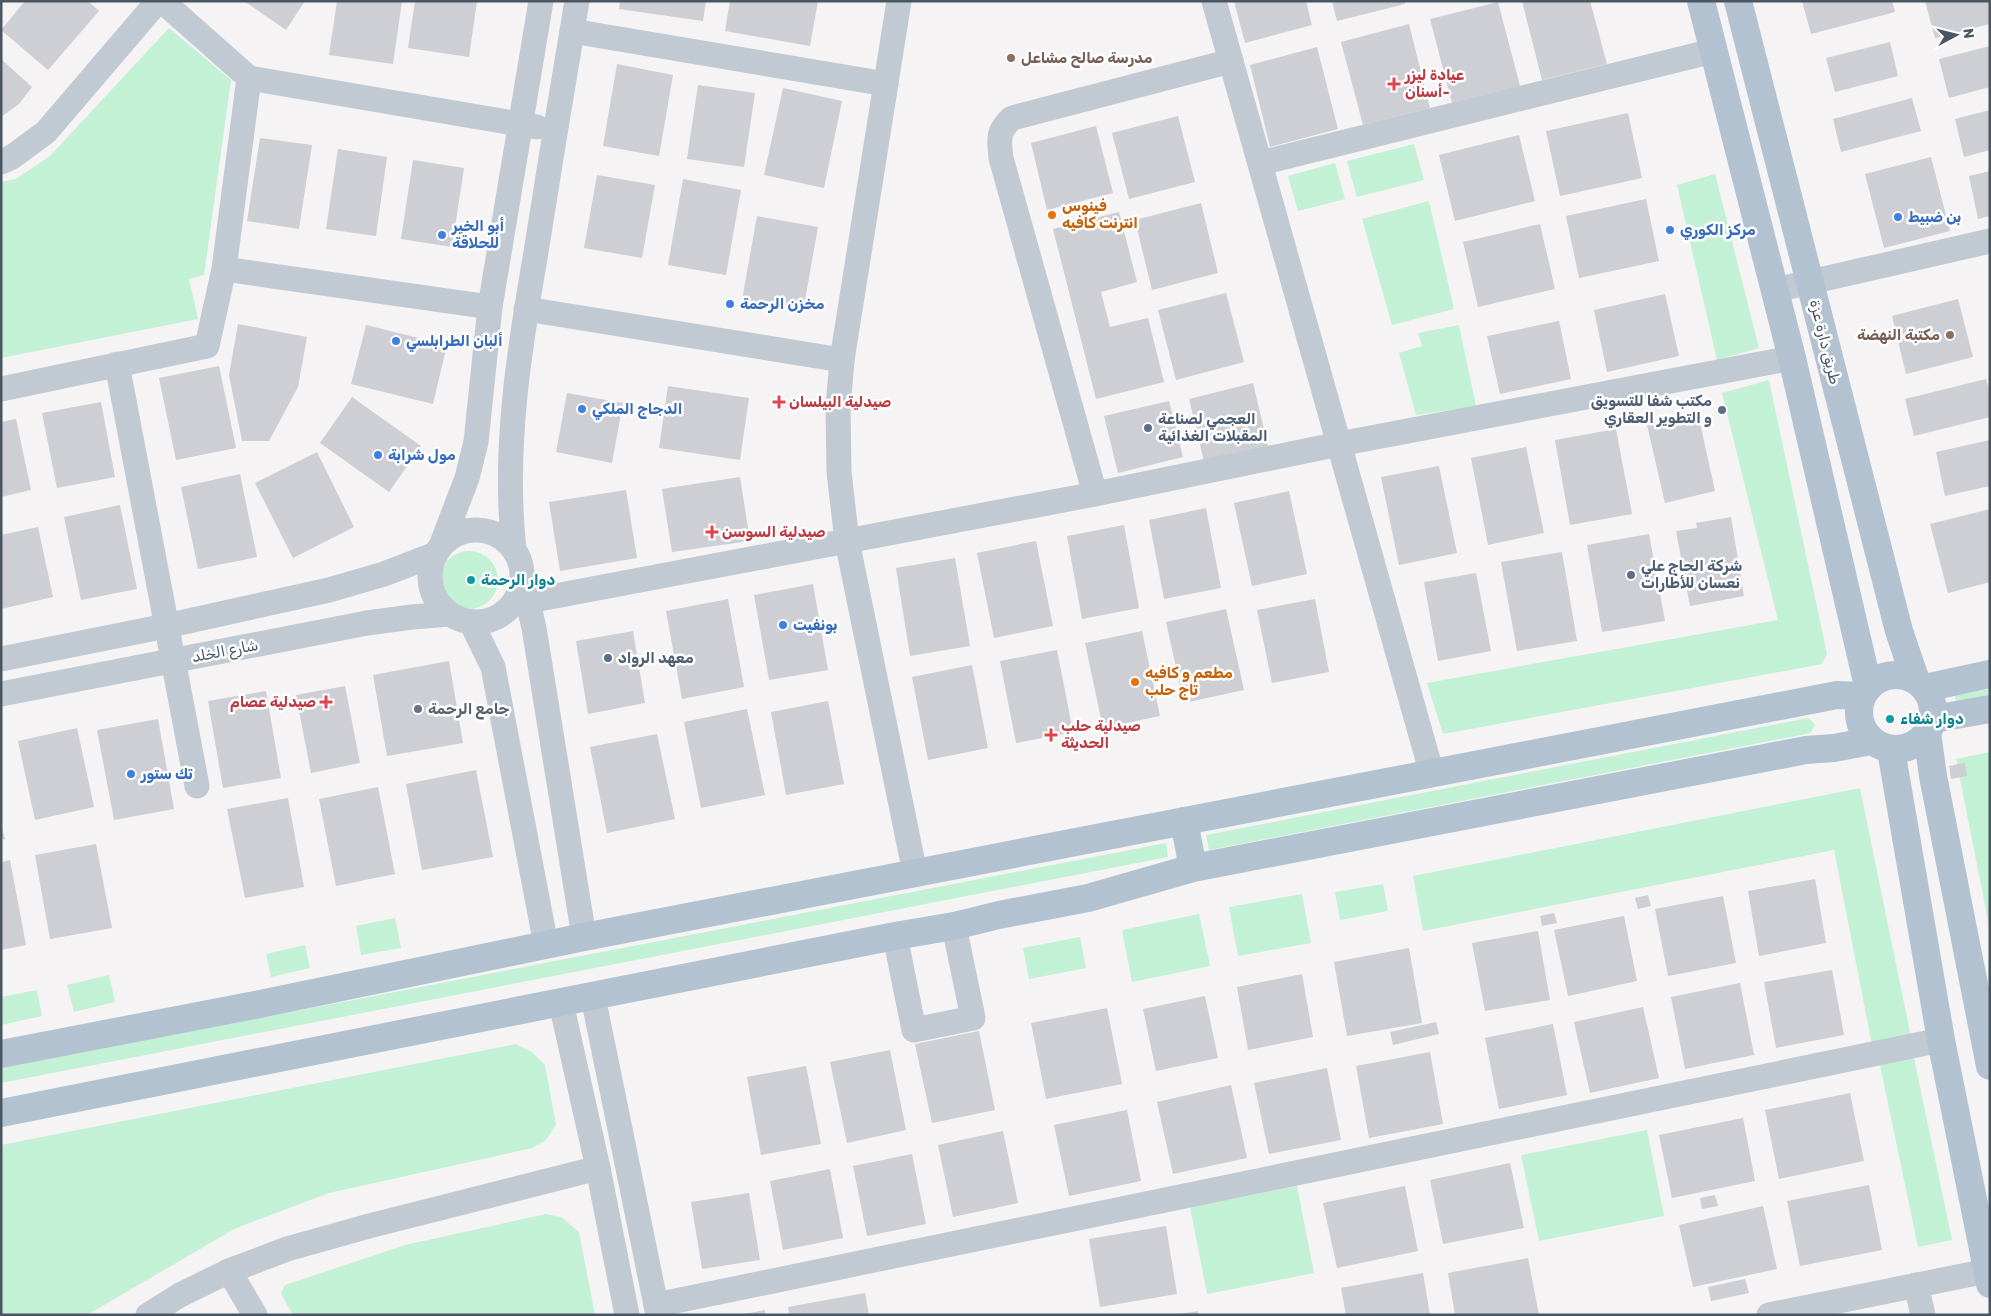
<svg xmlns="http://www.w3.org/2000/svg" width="1991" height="1316" font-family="Rubik,Vazirmatn,sans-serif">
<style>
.green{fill:#c3f1d5}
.building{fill:#cdcfd5}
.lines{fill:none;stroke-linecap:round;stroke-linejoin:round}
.minor{stroke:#c1cad2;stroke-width:25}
.major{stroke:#b3c2d1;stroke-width:28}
.education-dot{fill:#8d6e63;stroke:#fff;stroke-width:2}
.health-dot{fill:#e0444e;stroke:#fff;stroke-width:2}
.food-dot{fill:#e8710a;stroke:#fff;stroke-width:2}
.shop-dot{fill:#3f7fe0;stroke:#fff;stroke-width:2}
.service-dot{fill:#5c6f8a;stroke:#fff;stroke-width:2}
.culture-dot{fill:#0f9aa8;stroke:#fff;stroke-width:2}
.worship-dot{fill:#6b7280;stroke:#fff;stroke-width:2}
.labels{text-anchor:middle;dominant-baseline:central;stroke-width:5;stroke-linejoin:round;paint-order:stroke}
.education-label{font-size:15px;font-weight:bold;fill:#785e54;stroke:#fff;text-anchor:start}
.health-label{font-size:15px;font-weight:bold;fill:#be3a42;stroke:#fff;text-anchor:start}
.food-label{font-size:15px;font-weight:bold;fill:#c56008;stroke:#fff;text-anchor:start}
.shop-label{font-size:15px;font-weight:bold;fill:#366cbe;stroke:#fff;text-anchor:start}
.street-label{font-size:15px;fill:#4a5661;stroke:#fff}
.service-label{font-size:15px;font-weight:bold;fill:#4e5e75;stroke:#fff;text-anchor:start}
.culture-label{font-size:15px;font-weight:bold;fill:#0d838f;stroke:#fff;text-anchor:start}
.worship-label{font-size:15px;font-weight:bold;fill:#5b616d;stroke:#fff;text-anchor:start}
</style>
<rect width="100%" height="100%" fill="#f5f3f3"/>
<g class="green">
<path d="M169,28L231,80L204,275L189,279L198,319L1,358V182L16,179L50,156Z"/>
<path d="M1414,144L1424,180L1357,197L1347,161Z"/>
<path d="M1335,163L1345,199L1298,211L1288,176Z"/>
<path d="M1715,174L1759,348L1717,360L1677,185Z"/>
<path d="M1429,201L1454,309L1392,325L1362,219Z"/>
<path d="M1459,325L1476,406L1416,415L1399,353L1422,346L1418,333Z"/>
<path d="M1769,380L1827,654L1822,664L1443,734L1427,683L1778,620L1722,393Z"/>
<circle cx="469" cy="580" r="29"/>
<path d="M1990,689V706L1958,712L1955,695Z"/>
<path d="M1808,718L1815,724L1811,733L1209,850L1206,835Z"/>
<path d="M1990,752V930L1956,759Z"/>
<path d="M1860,788L1911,1037L1872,1045L1834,850L1423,931L1413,876Z"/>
<path d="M1166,843L1168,857L1,1083V1068Z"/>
<path d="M1383,884L1388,911L1340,920L1335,892Z"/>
<path d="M1302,894L1311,943L1238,956L1229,907Z"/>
<path d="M1199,914L1210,966L1132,982L1122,930Z"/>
<path d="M395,918L401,948L361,955L356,926Z"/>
<path d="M1080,937L1086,968L1029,979L1023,948Z"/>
<path d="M305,945L310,968L271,977L266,954Z"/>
<path d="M109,975L115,1002L74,1012L67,985Z"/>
<path d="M37,990L42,1016L1,1025V997Z"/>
<path d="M516,1044L532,1052L545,1065L556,1125L546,1140L532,1148L329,1193L236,1228L87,1315H1V1145Z"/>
<path d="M1914,1058L1952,1240L1918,1247L1880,1065Z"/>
<path d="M1647,1130L1664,1216L1539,1241L1521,1155Z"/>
<path d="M1297,1186L1314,1273L1207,1294L1190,1207Z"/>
<path d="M546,1214L561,1217L579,1232L595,1315H293L281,1294L285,1285L405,1245Z"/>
</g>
<g class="building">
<path d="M25,1H88L99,11L48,70L1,30Z"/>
<path d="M244,1H305L286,30Z"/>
<path d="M337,1H402L393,64L329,55Z"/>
<path d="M415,1H477L469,57L408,48Z"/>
<path d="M620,1H706L703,21L619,9Z"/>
<path d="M730,1H818L810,46L725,31Z"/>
<path d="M1234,1H1306L1312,25L1245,43Z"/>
<path d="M1332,1H1404L1405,4L1337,21Z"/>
<path d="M1522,1H1590L1607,64L1542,80Z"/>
<path d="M1802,1H1892L1895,12L1811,34Z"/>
<path d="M1925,1H1990V24L1935,38Z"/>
<path d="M1498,2L1520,86L1452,103L1430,19Z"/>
<path d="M1409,24L1430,108L1363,125L1341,42Z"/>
<path d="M1890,42L1898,76L1835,92L1826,58Z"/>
<path d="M1990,46V87L1949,98L1939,59Z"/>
<path d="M1317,47L1338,129L1270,147L1250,65Z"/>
<path d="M1,59L32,87L19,104L1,117Z"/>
<path d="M617,64L673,75L659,156L603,146Z"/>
<path d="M698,85L755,93L744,167L687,159Z"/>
<path d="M783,88L842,101L824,188L764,175Z"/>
<path d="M1912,98L1921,131L1841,152L1833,119Z"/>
<path d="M1990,110V150L1964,157L1955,119Z"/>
<path d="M1628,113L1642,178L1560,196L1546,131Z"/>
<path d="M1178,116L1195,182L1129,199L1112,133Z"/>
<path d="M1096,126L1113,193L1047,210L1031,143Z"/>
<path d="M1519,135L1535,201L1455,221L1439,155Z"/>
<path d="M260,138L312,145L299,229L247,221Z"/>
<path d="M338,149L387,157L376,236L326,229Z"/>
<path d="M1931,157L1950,231L1884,248L1865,174Z"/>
<path d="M413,160L464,168L452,247L401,239Z"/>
<path d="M1990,171V216L1978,219L1969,176Z"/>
<path d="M597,175L655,185L642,258L584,248Z"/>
<path d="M683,179L741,190L726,275L668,265Z"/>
<path d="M1646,199L1659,261L1579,278L1566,216Z"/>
<path d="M1201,203L1218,273L1152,290L1135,220Z"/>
<path d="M1119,212L1137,282L1101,292L1110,327L1148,318L1164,382L1096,399L1053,229Z"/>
<path d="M757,216L818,227L803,311L742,300Z"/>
<path d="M1540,224L1555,289L1478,307L1463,242Z"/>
<path d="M1226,293L1244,362L1176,380L1158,310Z"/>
<path d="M1665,294L1679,356L1607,372L1594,310Z"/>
<path d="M1958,299L1973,357L1906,374L1892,316Z"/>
<path d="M1559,321L1571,379L1500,394L1487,336Z"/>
<path d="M238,324L307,337L298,387L269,441H242L229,375Z"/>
<path d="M366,325L447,345L433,404L351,384Z"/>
<path d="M219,366L236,448L176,460L159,378Z"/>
<path d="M1986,379L1990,393V417L1914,436L1905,399Z"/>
<path d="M1253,383L1268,446L1204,461L1189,399Z"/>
<path d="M668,386L749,398L740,460L659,448Z"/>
<path d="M567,393L623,403L612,463L556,452Z"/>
<path d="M352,397L421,446L389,492L320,443Z"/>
<path d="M1169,401L1183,457L1118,473L1104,416Z"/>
<path d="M101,402L115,477L57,488L42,413Z"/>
<path d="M1698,414L1715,491L1665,503L1647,425Z"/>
<path d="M16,419L31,490L1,497V422Z"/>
<path d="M1616,429L1632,514L1570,525L1555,440Z"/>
<path d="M1990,440V486L1945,496L1936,452Z"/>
<path d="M1526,447L1544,533L1488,545L1471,458Z"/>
<path d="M317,452L354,527L293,558L255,483Z"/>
<path d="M1439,466L1457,553L1399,565L1381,477Z"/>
<path d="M240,474L257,557L198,569L181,487Z"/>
<path d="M740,477L750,541L672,552L662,489Z"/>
<path d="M626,490L637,558L560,571L549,502Z"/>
<path d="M1289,491L1307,574L1252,586L1234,503Z"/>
<path d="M120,505L137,589L81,600L64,517Z"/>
<path d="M1206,508L1221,588L1164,599L1149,520Z"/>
<path d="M1990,509V582L1948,593L1930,524Z"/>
<path d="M1731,517L1744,596L1690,606L1676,531L1697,528L1696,523Z"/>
<path d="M1124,525L1139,608L1082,619L1067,536Z"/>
<path d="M38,527L53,597L1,609V535Z"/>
<path d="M1649,534L1665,621L1602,632L1587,545Z"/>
<path d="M1036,541L1053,626L994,638L977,553Z"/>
<path d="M1562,552L1577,641L1517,651L1501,562Z"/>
<path d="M955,558L970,646L910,656L896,568Z"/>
<path d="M1476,573L1491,651L1438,661L1424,582Z"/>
<path d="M813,584L828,670L769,680L754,595Z"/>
<path d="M728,599L744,687L682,699L666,611Z"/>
<path d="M1315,599L1329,672L1272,683L1257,610Z"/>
<path d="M1226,609L1244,690L1184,703L1166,622Z"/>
<path d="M633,631L645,703L588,714L576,641Z"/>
<path d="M1142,631L1160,716L1103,728L1085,643Z"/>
<path d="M1057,650L1073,732L1016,743L1000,661Z"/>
<path d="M449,661L463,743L387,756L373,675Z"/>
<path d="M972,665L988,748L928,760L912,677Z"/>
<path d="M345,686L360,763L311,773L296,695Z"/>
<path d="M266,691L281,778L223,788L208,701Z"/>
<path d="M828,701L844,784L786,795L771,712Z"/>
<path d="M747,709L765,795L701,808L684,722Z"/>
<path d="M158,719L174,809L114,820L97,730Z"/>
<path d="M77,728L94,807L35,820L18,741Z"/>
<path d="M657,734L675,819L607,833L590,747Z"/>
<path d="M1965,763L1967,776L1951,779L1949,766Z"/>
<path d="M476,770L493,857L422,870L406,784Z"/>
<path d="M378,787L395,874L336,886L319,799Z"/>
<path d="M288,798L304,887L245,898L227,809Z"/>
<path d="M1,824L5,839L1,840Z"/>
<path d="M96,844L112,928L50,939L35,855Z"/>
<path d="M10,860L26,945L1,950V862Z"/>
<path d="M1815,879L1826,943L1759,956L1748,891Z"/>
<path d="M1648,895L1651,906L1638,909L1635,898Z"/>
<path d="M1723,896L1736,963L1668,976L1655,909Z"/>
<path d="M1554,913L1557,923L1542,926L1540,916Z"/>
<path d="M1624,916L1637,981L1568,996L1554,930Z"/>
<path d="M1538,931L1550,1000L1485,1011L1472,943Z"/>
<path d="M1409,948L1422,1023L1347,1036L1334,962Z"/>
<path d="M1832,970L1844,1035L1776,1048L1764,982Z"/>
<path d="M1302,974L1313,1037L1248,1050L1237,987Z"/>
<path d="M1740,983L1754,1055L1685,1069L1671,997Z"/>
<path d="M1205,996L1218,1058L1156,1071L1143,1009Z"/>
<path d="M1643,1007L1659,1078L1590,1093L1574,1022Z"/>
<path d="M1107,1008L1122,1084L1046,1099L1031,1023Z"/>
<path d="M1436,1022L1439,1034L1393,1045L1390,1032Z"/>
<path d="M1553,1024L1567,1095L1499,1109L1485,1038Z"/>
<path d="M979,1031L995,1110L932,1123L915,1044Z"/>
<path d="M890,1050L906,1130L847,1143L830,1062Z"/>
<path d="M1430,1052L1443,1124L1369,1138L1356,1066Z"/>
<path d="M806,1066L821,1144L761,1155L747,1077Z"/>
<path d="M1327,1068L1341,1140L1269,1154L1254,1083Z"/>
<path d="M1231,1085L1247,1158L1173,1174L1157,1102Z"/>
<path d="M1850,1093L1864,1161L1779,1179L1765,1110Z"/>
<path d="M1127,1110L1141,1181L1069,1196L1054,1125Z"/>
<path d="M1743,1118L1755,1181L1672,1198L1659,1135Z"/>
<path d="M1003,1131L1018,1203L953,1217L938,1145Z"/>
<path d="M912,1154L926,1224L867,1236L853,1166Z"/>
<path d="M1510,1163L1524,1228L1443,1244L1430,1180Z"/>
<path d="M830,1169L843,1238L783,1250L770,1181Z"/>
<path d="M1869,1185L1882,1250L1800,1266L1787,1201Z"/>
<path d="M1405,1186L1418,1251L1337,1268L1323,1203Z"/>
<path d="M749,1193L760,1260L702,1269L691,1202Z"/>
<path d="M1715,1195L1718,1206L1702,1209L1700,1198Z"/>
<path d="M1763,1206L1777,1269L1693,1287L1679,1225Z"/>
<path d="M1166,1226L1177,1294L1100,1307L1089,1239Z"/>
<path d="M1528,1258L1539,1315H1455L1448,1273Z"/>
<path d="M1423,1273L1430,1315H1346L1341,1288Z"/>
<path d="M1745,1279L1749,1293L1711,1301L1708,1287Z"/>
<path d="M865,1293L869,1315H789L788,1307Z"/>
<path d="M765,1310V1315H744V1314Z"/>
<path d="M1198,1311V1315H1181L1180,1314Z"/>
</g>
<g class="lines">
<g class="minor">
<path d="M162,1L249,78L537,127"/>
<path d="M899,1L842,360L838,407L839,472L847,541L915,873"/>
<path d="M1214,1L1432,774"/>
<path d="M572,31L886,84"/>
<path d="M1,162L12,157L46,132L158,1"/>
<path d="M1260,163L1713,51"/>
<path d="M224,269L490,307"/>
<path d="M1775,290L1990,241"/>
<path d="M526,309L842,360"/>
<path d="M117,364L197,786"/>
<path d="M1,389L207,346L224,269L249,78"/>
<path d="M1095,494L1001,158C999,139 997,132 1012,118L1231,61"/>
<circle cx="476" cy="576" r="46"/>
<path d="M441,546L467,478L476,442L490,307L541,1"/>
<path d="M514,550C503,450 519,351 536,252C549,168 563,85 577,1"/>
<path d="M520,589L528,602L534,628L584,937"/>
<path d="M513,604L1095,494L1339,444L1792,358"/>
<path d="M471,622L493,667L546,945"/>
<path d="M1,659L166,626L329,590L384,574L436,554"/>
<path d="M1,694L367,623L412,617L450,614"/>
<path d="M895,936L914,1030L973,1018L954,926"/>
<path d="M593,997L658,1315"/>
<path d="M561,1003L598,1168L627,1315"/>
<path d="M229,1271L255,1315"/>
<path d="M1916,1285L1923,1315"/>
<path d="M656,1305L1941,1040"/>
<path d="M148,1315L180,1295L229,1271L287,1249L369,1226L598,1168"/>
<path d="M1769,1315L1987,1271"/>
</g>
<g class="major">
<path d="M1701,1L1792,358L1868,686"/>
<path d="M1738,1L1899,631L1916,681"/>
<circle cx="1896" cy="712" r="37"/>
<path d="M1925,688L1990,674"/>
<path d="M1933,719L1990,709"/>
<path d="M1927,733L1933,776L1990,1066"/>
<path d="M1891,750L1941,1040L1990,1284"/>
<path d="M1184,821L1193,868"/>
<path d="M1,1054L255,1005L584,937L1796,703L1837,695L1862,696"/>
<path d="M1,1113L895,936L954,926L999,915L1088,898L1193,868L1806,750L1834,748L1871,741"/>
</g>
</g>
<g class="education-dot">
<circle cx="1011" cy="58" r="5"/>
<circle cx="1950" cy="335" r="5"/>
</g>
<g class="health-dot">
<path d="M1391.5 76.5h5v5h5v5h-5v5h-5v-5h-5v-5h5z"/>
<path d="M776.5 394.5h5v5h5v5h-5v5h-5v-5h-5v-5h5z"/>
<path d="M709.5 524.5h5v5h5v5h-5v5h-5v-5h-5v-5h5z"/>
<path d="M323.5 694.5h5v5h5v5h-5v5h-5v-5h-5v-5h5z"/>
<path d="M1048.5 727.5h5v5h5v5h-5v5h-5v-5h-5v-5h5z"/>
</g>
<g class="food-dot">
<circle cx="1052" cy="215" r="5"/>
<circle cx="1135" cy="682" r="5"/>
</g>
<g class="shop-dot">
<circle cx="1898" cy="217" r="5"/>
<circle cx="1670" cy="230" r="5"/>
<circle cx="442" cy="235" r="5"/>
<circle cx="730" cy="304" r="5"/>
<circle cx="396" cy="341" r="5"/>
<circle cx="582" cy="409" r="5"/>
<circle cx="378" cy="455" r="5"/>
<circle cx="783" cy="625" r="5"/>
<circle cx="131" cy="774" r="5"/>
</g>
<g class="service-dot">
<circle cx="1722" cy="410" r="5"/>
<circle cx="1148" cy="428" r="5"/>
<circle cx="1631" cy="575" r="5"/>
<circle cx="608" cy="658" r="5"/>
</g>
<g class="culture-dot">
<circle cx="471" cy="580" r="5"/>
<circle cx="1890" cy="719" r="5"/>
</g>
<circle class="worship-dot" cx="418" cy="709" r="5"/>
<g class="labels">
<g class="education-label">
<text x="1021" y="58">مدرسة صالح مشاعل</text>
<text x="1940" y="335" text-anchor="end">مكتبة النهضة</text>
</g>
<g class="health-label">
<text x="1405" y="75">عيادة ليزر<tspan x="1405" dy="17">أسنان-</tspan></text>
<text x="789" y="402">صيدلية البيلسان</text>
<text x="722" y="532">صيدلية السوسن</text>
<text x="316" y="702" text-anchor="end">صيدلية عصام</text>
<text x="1061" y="726">صيدلية حلب<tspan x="1061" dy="17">الحديثة</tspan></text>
</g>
<g class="food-label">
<text x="1062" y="206">فينوس<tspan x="1062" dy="17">انترنت كافيه</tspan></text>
<text x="1145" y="673">مطعم و كافيه<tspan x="1145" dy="17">تاج حلب</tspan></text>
</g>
<g class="shop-label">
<text x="1908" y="217">بن ضبيط</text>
<text x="452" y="226">أبو الخير<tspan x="452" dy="17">للحلاقة</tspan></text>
<text x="1680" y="230">مركز الكوري</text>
<text x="740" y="304">مخزن الرحمة</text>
<text x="406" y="341">ألبان الطرابلسي</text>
<text x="592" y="409">الدجاج الملكي</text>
<text x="388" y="455">مول شرابة</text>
<text x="793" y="625">بونفيت</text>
<text x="141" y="774">تك ستور</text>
</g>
<g class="street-label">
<text transform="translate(1825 342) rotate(76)">طريق دارة عزة</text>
<text transform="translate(225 651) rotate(-11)">شارع الخلد</text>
</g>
<g class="service-label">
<text x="1712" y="401" text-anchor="end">مكتب شفا للتسويق<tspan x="1712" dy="17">و التطوير العقاري</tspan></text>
<text x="1158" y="419">العجمي لصناعة<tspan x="1158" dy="17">المقبلات الغذائية</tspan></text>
<text x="1641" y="566">شركة الحاج علي<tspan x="1641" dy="17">نعسان للأطارات</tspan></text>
<text x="618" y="658">معهد الرواد</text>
</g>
<g class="culture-label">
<text x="481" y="580">دوار الرحمة</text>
<text x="1900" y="719">دوار شفاء</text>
</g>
<g class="worship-label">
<text x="428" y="709">جامع الرحمة</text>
</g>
</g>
<rect width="1991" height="1316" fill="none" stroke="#4a5661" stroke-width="5"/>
<g transform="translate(1956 35) rotate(83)" stroke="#ffffff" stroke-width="4" paint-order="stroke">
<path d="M0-4L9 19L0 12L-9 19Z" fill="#4a5661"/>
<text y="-8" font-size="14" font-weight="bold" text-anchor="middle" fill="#4a5661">N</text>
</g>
</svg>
